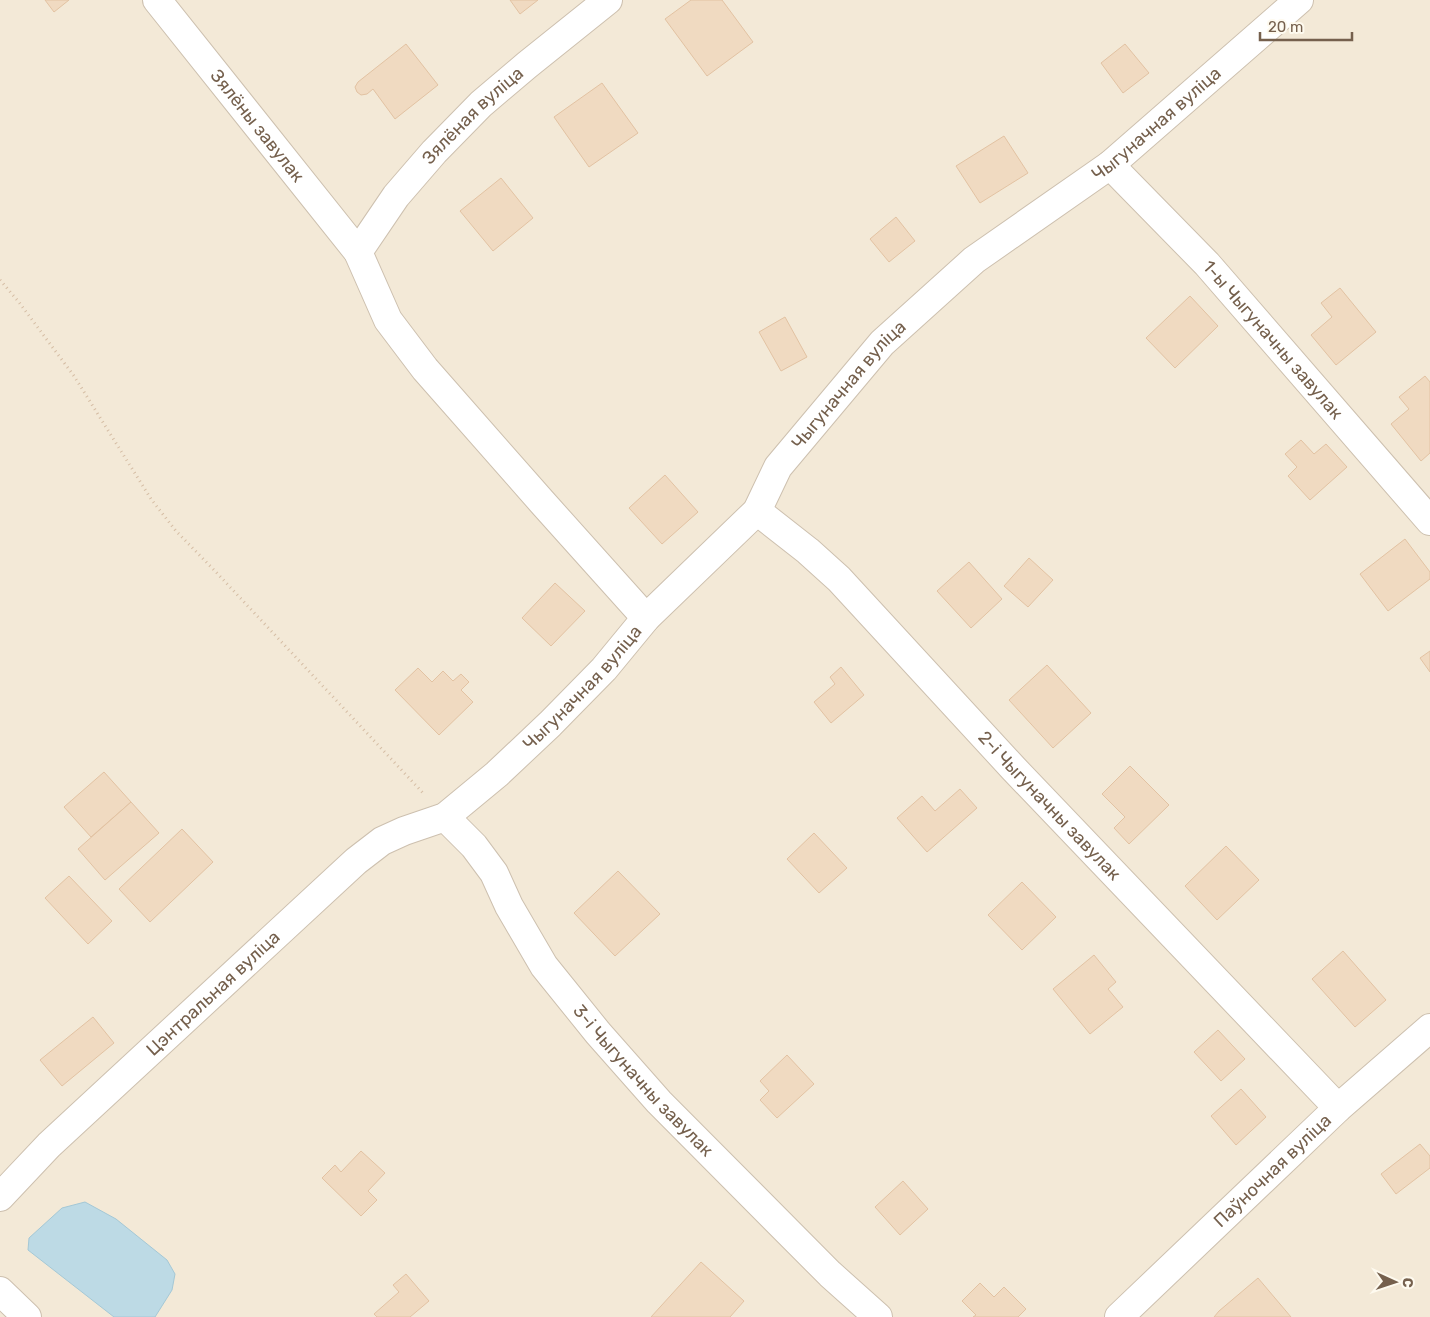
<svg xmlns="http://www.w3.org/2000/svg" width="1430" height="1317" font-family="Rubik,sans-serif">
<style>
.residential{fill:#f3e9d7}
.water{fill:#bddae5;stroke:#a4c8d6}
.building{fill:#f0dac1;stroke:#e2c2a2}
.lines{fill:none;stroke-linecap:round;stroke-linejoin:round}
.minor-casing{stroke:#cdc0af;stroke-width:30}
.tertiary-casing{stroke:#cdc0af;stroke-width:30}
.path{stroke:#d5bda4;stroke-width:3;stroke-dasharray:1 4;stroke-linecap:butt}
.minor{stroke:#fff;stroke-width:28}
.tertiary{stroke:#fff;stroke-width:28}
.labels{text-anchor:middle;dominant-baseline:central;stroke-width:4;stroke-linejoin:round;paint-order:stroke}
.street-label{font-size:18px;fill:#75604d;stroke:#fefaef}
</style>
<rect width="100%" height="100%" fill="#fcf6e8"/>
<rect class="residential" x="0" y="0" width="1430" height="1317"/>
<path class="water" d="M85,1202L116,1219L167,1260L175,1274L172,1290L155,1317H114L28,1250L29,1238L62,1208Z"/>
<g class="building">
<path d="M45,0H69L54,12Z"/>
<path d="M510,0H538L520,14Z"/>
<path d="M691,0H722L753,42L707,76L665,19Z"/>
<path d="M406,44L438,85L395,119L373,89L367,94L361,95L357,92L355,87L358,82Z"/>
<path d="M1125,44L1149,73L1123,93L1101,63Z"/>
<path d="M602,83L638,133L589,167L554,117Z"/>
<path d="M1004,136L1028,173L980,203L956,166Z"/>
<path d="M501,178L533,218L493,251L460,211Z"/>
<path d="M896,217L915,241L889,262L870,239Z"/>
<path d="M1340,288L1376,332L1336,365L1311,335L1332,317L1321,303Z"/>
<path d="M1190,296L1218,326L1175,368L1146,338Z"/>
<path d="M785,317L807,357L781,371L759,332Z"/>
<path d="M1425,376L1430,382V453L1421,461L1391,424L1409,409L1399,397Z"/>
<path d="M1301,440L1314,454L1326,444L1347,467L1310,500L1288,476L1297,467L1285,454Z"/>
<path d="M665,475L698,512L662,544L629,508Z"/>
<path d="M1405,539L1430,572V579L1388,611L1360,574Z"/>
<path d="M1029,558L1053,580L1028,607L1004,586Z"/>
<path d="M969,562L1002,599L971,628L937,591Z"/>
<path d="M555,583L585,611L551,646L522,618Z"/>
<path d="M1430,651V672L1420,658Z"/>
<path d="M1047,665L1091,713L1053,748L1009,700Z"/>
<path d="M841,667L864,695L831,723L814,702L835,684L830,677Z"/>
<path d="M418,668L432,682L443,671L453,681L461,674L469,682L461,690L473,702L439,735L395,690Z"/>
<path d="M1130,766L1169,805L1129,844L1114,828L1125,817L1102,794Z"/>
<path d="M104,772L131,802L91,837L64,807Z"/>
<path d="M960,789L977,808L927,852L897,818L922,796L935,811Z"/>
<path d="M131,802L159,833L105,880L78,849Z"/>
<path d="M182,829L213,862L150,922L119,889Z"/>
<path d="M814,833L847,868L819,893L787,859Z"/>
<path d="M1226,846L1259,880L1217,920L1185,886Z"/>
<path d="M618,871L660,914L615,956L574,913Z"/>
<path d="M69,876L112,921L88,944L45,898Z"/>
<path d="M1022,882L1056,917L1022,950L988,915Z"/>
<path d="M1343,951L1386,1000L1355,1027L1312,979Z"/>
<path d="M1094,955L1116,982L1108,989L1123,1007L1090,1034L1053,989Z"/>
<path d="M93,1017L114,1043L62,1086L40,1060Z"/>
<path d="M1218,1030L1245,1059L1221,1081L1194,1052Z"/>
<path d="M787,1055L814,1084L777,1118L760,1100L769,1091L760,1081Z"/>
<path d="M1241,1089L1266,1117L1236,1145L1211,1116Z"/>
<path d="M1420,1144L1430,1156V1168L1396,1194L1381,1174Z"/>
<path d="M361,1151L385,1173L368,1191L377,1200L361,1216L322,1178L335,1165L341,1172Z"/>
<path d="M903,1181L928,1209L900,1235L875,1207Z"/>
<path d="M701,1262L744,1301L730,1317H651Z"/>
<path d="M406,1274L429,1301L410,1317H377L374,1314L399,1292L393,1285Z"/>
<path d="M1258,1278L1291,1317H1214L1219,1311Z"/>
<path d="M980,1283L994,1297L1004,1287L1026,1309L1018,1317H973L976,1315L962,1301Z"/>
</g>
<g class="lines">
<defs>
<g id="minor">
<path id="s1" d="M157,0L358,252L388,320L425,369L542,502L646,618"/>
<path id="s2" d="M1110,165L1207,264L1430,521"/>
<path id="s3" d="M358,252L396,196L434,152L481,104L527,65L608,0"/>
<path id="s4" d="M757,511L808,551L839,579L1014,769L1338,1108"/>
<path id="s5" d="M445,817L474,846L494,873L509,906L544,966L598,1033L659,1102L830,1274L878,1317"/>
<path id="s6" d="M0,1197L49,1145L356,861L382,841L404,831L445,817L497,774L550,724L604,669L646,618L757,511L778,467L882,343L974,260L1110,165L1299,0"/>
<path id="s7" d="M1119,1317L1338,1108L1430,1028"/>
</g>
<path id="tertiary" d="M0,1291L27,1317"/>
</defs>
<use href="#minor" class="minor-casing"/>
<use href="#tertiary" class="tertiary-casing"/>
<path class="path" d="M0,280L18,301L74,376L151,499L176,531L215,571L424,794"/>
<use href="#minor" class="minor"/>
<use href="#tertiary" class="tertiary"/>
</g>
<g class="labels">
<g class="street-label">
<text stroke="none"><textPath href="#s3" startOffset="179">Зялёная вуліца</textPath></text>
<text stroke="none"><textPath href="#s6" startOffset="1590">Чыгуначная вуліца</textPath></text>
<text stroke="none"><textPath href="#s1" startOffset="161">Зялёны завулак</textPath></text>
<text stroke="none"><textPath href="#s2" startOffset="239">1-ы Чыгуначны завулак</textPath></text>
<text stroke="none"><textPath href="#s6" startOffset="1185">Чыгуначная вуліца</textPath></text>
<text stroke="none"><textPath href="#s6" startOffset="779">Чыгуначная вуліца</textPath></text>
<text stroke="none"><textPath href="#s4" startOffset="416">2-і Чыгуначны завулак</textPath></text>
<text stroke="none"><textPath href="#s6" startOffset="295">Цэнтральная вуліца</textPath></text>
<text stroke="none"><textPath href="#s5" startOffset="332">3-і Чыгуначны завулак</textPath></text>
<text stroke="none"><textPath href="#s7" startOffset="212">Паўночная вуліца</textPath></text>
</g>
</g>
<g transform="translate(1395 1282) rotate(93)" stroke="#fefaef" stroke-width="4" paint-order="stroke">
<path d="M0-4L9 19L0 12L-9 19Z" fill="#75604d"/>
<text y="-8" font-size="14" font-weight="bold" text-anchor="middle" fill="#75604d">С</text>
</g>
<path d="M1260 32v8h92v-8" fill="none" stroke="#75604d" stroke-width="2.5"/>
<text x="1268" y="32" font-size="15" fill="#75604d" stroke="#fefaef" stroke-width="4" paint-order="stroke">20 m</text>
</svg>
